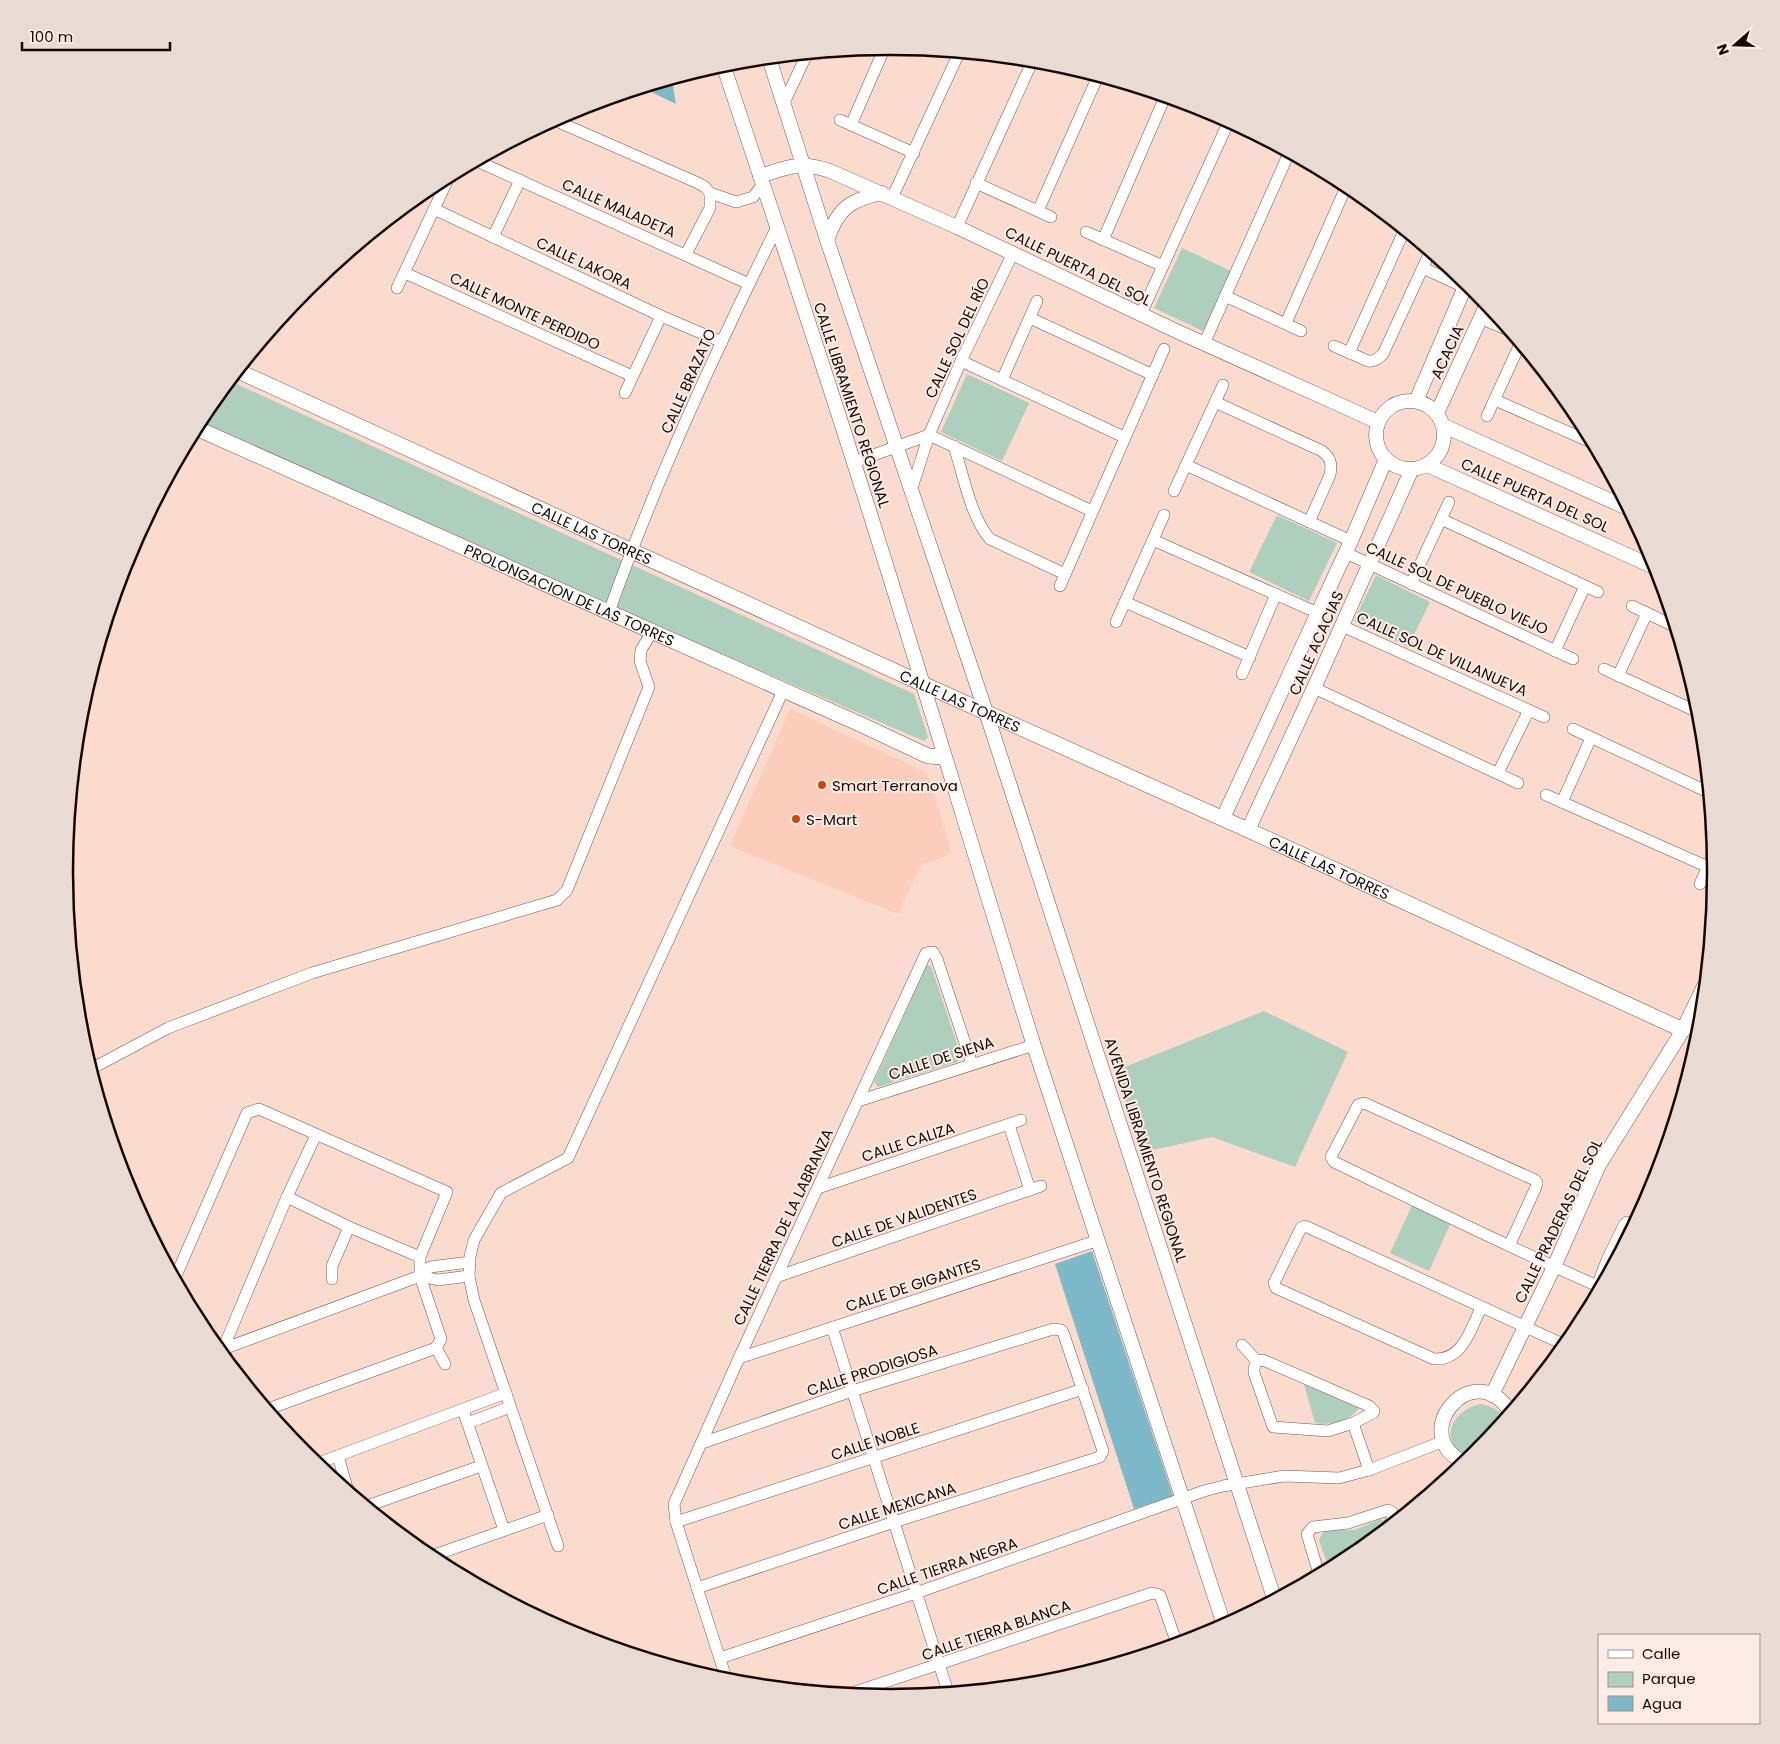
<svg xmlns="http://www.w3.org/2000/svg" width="1780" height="1744" font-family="Poppins,sans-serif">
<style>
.built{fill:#fdcdbb}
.green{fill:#aecebe}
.water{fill:#7eb9c9}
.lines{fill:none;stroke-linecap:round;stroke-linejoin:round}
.minor-casing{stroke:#785649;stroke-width:12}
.tertiary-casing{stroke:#785649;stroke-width:15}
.secondary-casing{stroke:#785649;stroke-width:16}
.minor{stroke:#fff;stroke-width:11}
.tertiary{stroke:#fff;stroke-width:14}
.secondary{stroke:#fff;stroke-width:15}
.poi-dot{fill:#cd470c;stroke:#fdece6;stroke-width:2}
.labels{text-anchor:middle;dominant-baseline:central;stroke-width:4;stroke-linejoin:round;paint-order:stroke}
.street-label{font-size:15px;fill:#150804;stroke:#fdece6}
.poi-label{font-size:15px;fill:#150804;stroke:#fdece6;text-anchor:start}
.rim{fill:none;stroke:#150804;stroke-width:2.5}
</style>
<rect width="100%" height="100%" fill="#fbdbce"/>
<path class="built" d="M790,709L919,769L924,771L930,781L952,854L921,865L898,914L730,846Z"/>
<g class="green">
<path d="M1182,248L1231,271L1203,331L1154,308Z"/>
<path d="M967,374L1029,403L1002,461L941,432Z"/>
<path d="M230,381L914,694L928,737L924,741L196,428L204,413Z"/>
<path d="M1277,515L1337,543L1309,601L1249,572Z"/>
<path d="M1376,575L1430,602L1408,647L1354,621Z"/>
<path d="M927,965L931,966L961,1056L957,1062L878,1087L874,1082Z"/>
<path d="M1264,1011L1348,1052L1295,1167L1212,1137L1143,1152L1115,1071Z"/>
<path d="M1416,1197L1454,1216L1429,1271L1390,1253Z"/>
<path d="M1304,1384L1359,1408C1348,1423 1332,1425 1315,1423Z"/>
<path d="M1480,1404C1491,1406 1498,1409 1505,1418L1469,1460C1464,1456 1457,1451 1454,1446C1443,1425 1462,1408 1480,1404Z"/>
<path d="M1380,1519L1387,1523L1385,1529L1349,1559L1329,1569L1319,1540L1324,1530H1355Z"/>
</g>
<g class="water">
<path d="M672,79L676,104L643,88Z"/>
<path d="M1092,1251L1173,1496L1134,1509L1055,1264Z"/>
</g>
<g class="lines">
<defs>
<g id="minor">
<path d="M784,103L807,54"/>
<path d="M554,120L698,183L705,187L710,193"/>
<path d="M840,120L914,153"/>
<path d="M851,125L885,47"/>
<path d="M477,161L749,284"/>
<path d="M976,183L1051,217"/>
<path d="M710,193L736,202L753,197L763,184"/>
<path d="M892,198L959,53"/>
<path d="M434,209L661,316L722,342"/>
<path d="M1038,211L1098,76"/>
<path d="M957,227L1033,60"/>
<path d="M1086,232L1163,266"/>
<path d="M493,237L520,180"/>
<path d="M1103,240L1165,97"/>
<path d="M686,254L710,208V193"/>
<path d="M1423,268L1464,287"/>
<path d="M405,273L632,376"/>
<path d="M397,288L450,175"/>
<path d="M1225,296L1301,331"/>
<path d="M1141,314L1229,121"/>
<path d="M1030,318L1153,375"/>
<path d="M1480,318L1508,330"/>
<path d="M1286,323L1347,185"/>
<path d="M1204,344L1289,153"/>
<path d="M1334,346L1368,361C1374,362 1378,359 1383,354L1430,252"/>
<path d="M1349,353L1404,231"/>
<path d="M961,361L1124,437"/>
<path d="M1002,380L1037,301"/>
<path d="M625,393L661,316"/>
<path d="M1495,400L1593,443"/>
<path d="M1215,402L1322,451C1331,458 1332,464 1330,475L1309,522"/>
<path d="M1487,416L1520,344"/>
<path d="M929,435L1092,511"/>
<path d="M954,446C963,474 971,518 990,539L1065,574"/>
<path d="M854,462L929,435"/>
<path d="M1186,465L1351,541"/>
<path d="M911,491L929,435L961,361L1013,253"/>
<path d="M1174,491L1223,385"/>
<path d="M1441,519L1598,592"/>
<path d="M1153,540L1318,613"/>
<path d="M1346,553L1573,659"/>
<path d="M1411,584L1449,502"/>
<path d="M1060,586L1164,349"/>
<path d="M1125,602L1250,657"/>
<path d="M1632,606L1674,626"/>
<path d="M609,612C656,480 715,353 777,227"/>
<path d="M1116,622L1164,515"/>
<path d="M1342,626L1544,717"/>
<path d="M1555,651L1585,586"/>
<path d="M1604,669L1700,713"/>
<path d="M1242,674L1276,594"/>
<path d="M1618,676L1647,613"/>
<path d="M1314,688L1518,783"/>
<path d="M1573,729L1708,792"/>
<path d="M1498,773L1529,710"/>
<path d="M1546,795L1708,867"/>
<path d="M1562,802L1591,738"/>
<path d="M1700,884L1714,853"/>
<path d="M91,1069L168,1028L312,973L557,900L567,890L649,687L640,661L641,650L652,632"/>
<path d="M858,1101L1034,1045"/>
<path d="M1009,1125L1030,1190"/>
<path d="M316,1135L287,1197L223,1349L420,1276L430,1267L470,1262"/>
<path d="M818,1188L1021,1120"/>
<path d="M287,1197L349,1227L420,1257"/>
<path d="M1509,1246L1536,1187L1537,1183L1535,1180L1364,1103L1358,1105L1331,1157L1334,1162C1422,1204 1510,1248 1600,1287"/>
<path d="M420,1276L438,1280L469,1276"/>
<path d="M776,1277L1041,1186"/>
<path d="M175,1278L247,1113L259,1109L447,1192L420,1257V1276L441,1339L436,1348L445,1364"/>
<path d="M332,1279V1266L349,1227"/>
<path d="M1597,1286L1607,1260L1624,1225L1627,1222L1634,1224"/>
<path d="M1481,1308C1471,1328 1463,1361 1434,1359L1276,1288L1274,1283L1301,1228L1305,1226L1565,1345"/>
<path d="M832,1327L948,1692"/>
<path d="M1242,1345L1257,1361L1263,1360L1369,1406L1374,1411L1373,1413L1353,1423L1328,1431L1273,1427L1254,1373V1368L1257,1361"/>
<path d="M739,1358L1096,1241"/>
<path d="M268,1409L436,1348"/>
<path d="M463,1410L504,1530"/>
<path d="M468,1423L510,1407"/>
<path d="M1353,1423L1369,1470"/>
<path d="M338,1456L348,1491"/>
<path d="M316,1464L506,1393"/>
<path d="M367,1506L481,1466"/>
<path d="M676,1522L1083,1389"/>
<path d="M558,1546L474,1300L469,1276L470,1257L474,1240L501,1193L568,1158L783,691"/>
<path d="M429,1557L548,1515"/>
<path d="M1319,1574L1307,1534L1313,1527L1348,1523L1388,1510L1392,1512L1393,1516L1389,1525"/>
<path d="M697,1588L894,1522L1100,1457L1103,1451L1063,1332L1061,1330L1053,1329L852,1391L702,1443"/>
<path d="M720,1658L916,1593L1204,1491L1223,1486L1284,1476L1339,1478L1369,1470L1444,1441"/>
<path d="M727,1681L676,1522L674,1504L739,1358L926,953L933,952L937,959L972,1064"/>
<path d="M849,1694L1152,1593L1160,1595L1177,1644"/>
</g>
<g id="tertiary">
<path d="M769,58L827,240L986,712L1274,1598"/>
<path d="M723,64C767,197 812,330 854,463C916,657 973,852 1034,1046C1096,1240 1162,1432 1224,1625"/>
<path d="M760,176C788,167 801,161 830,171L957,227L1174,330L1378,422"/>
<path d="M827,240C838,208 850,200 882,193"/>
<circle cx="1410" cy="435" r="34"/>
<path d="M1416,401L1467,282"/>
<path d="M1437,413L1487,304"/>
<path d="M1444,426L1627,508"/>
<path d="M1427,465L1656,568"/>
<path d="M1223,818L1351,541L1386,459"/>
<path d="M1248,830L1314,688L1412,469"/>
<path d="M1492,1395L1554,1267L1599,1165L1683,1030L1704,986"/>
<path d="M1466,1463C1405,1437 1472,1354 1510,1411"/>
</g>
<g id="secondary">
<path id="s1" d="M238,371L923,684L1248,830L1683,1030"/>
<path id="s2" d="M196,428L862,725L928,756L944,757"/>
</g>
</defs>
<use href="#minor" class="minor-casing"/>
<use href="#tertiary" class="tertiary-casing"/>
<use href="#secondary" class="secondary-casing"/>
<use href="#minor" class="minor"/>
<use href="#tertiary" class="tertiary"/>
<use href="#secondary" class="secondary"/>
</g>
<g class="poi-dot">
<circle cx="822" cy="785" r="5"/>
<circle cx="796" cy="819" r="5"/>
</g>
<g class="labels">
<g class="street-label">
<text transform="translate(619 208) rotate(24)">CALLE MALADETA</text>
<text transform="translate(584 263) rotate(25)">CALLE LAKORA</text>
<text transform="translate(1078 266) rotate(26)">CALLE PUERTA DEL SOL</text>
<text transform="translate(525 311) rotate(25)">CALLE MONTE PERDIDO</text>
<text transform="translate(957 338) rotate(-65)">CALLE SOL DEL RÍO</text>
<text transform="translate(1447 352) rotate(-65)">ACACIA</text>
<text transform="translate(688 381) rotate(-66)">CALLE BRAZATO</text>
<text transform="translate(852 405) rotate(72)">CALLE LIBRAMIENTO REGIONAL</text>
<text transform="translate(1535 495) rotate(24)">CALLE PUERTA DEL SOL</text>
<text stroke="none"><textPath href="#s1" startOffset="389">CALLE LAS TORRES</textPath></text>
<text transform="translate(1457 588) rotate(25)">CALLE SOL DE PUEBLO VIEJO</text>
<text stroke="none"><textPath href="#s2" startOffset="409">PROLONGACION DE LAS TORRES</textPath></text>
<text transform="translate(1316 643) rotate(-66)">CALLE ACACIAS</text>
<text transform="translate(1442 654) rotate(24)">CALLE SOL DE VILLANUEVA</text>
<text stroke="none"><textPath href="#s1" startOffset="794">CALLE LAS TORRES</textPath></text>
<text stroke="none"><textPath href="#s1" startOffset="1199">CALLE LAS TORRES</textPath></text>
<text transform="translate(941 1058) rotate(-18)">CALLE DE SIENA</text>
<text transform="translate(908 1142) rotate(-18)">CALLE CALIZA</text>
<text transform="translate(1146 1150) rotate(72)">AVENIDA LIBRAMIENTO REGIONAL</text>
<text transform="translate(904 1218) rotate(-19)">CALLE DE VALIDENTES</text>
<text transform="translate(1558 1221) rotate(-64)">CALLE PRADERAS DEL SOL</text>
<text transform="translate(783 1227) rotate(-65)">CALLE TIERRA DE LA LABRANZA</text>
<text transform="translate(913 1285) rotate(-18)">CALLE DE GIGANTES</text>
<text transform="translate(872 1370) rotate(-18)">CALLE PRODIGIOSA</text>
<text transform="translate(875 1441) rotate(-18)">CALLE NOBLE</text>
<text transform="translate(897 1506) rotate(-18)">CALLE MEXICANA</text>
<text transform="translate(947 1566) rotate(-19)">CALLE TIERRA NEGRA</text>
<text transform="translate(996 1630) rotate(-19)">CALLE TIERRA BLANCA</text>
</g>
<g class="poi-label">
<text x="832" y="785">Smart Terranova</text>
<text x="806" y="819">S-Mart</text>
</g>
</g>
<path d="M0 0H1780V1744H0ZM73 872a817 817 0 1 1 1634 0a817 817 0 1 1-1634 0Z" fill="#eadad4" fill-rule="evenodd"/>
<path class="rim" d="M73 872a817 817 0 1 1 1634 0a817 817 0 1 1-1634 0Z"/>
<rect x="1598" y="1634" width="162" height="90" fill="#fdece6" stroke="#a0918c"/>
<rect x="1608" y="1650" width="25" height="8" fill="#ffffff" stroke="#a0918c"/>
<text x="1642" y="1659" font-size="15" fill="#150804">Calle</text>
<rect x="1608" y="1672" width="25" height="15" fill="#aecebe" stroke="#a0918c"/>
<text x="1642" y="1684" font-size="15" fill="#150804">Parque</text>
<rect x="1608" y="1696" width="25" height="15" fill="#7eb9c9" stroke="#a0918c"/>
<text x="1642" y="1709" font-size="15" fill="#150804">Agua</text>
<g transform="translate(1735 45) rotate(250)" stroke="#fdece6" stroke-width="4" paint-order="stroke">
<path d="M0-4L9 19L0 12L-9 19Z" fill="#150804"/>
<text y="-8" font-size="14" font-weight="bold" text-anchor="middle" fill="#150804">N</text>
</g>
<path d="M22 42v8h148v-8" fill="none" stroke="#150804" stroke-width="2.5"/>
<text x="30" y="42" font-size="15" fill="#150804" stroke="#fdece6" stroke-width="4" paint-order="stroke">100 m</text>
</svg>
